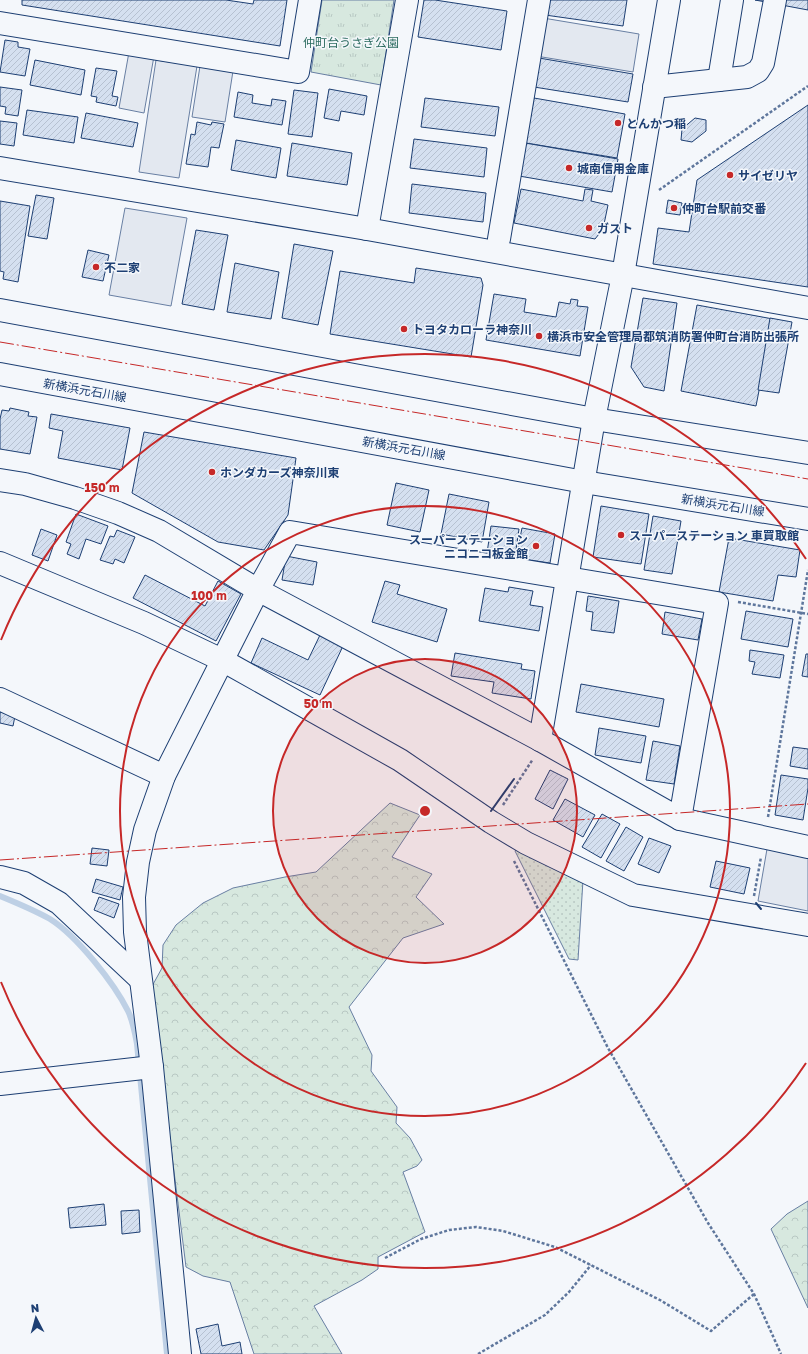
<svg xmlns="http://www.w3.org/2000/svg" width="808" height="1354" font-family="'Golos Text','Noto Sans JP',sans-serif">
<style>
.grass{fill:url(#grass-dots);stroke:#687fa3}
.forest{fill:url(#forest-crowns);stroke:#687fa3}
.park{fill:url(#park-tufts);stroke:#687fa3}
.parking{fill:#e3e8f0;stroke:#687fa3}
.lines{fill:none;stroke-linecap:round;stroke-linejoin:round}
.stream{stroke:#bed0e5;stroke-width:6}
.building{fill:url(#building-hatch);stroke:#1d3f73}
.minor-casing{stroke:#1d3f73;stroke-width:24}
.path{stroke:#5e769c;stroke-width:2.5;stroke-dasharray:3 2;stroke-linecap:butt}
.minor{stroke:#f4f7fb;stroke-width:22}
.wall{stroke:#1d3f73;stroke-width:2}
.power{stroke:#c62828;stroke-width:1;stroke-dasharray:14 3 2 3;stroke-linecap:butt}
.ring{fill:none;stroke:#c62828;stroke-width:2}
.poi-dot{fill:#c62828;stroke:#f4f7fb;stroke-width:1.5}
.labels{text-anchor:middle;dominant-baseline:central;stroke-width:3;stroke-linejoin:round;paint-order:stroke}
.park-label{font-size:12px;fill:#2c6c60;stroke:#f4f7fb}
.poi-label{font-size:12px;font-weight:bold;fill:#1d3f73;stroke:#f4f7fb;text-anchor:start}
.street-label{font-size:12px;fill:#1d3f73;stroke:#f4f7fb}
.centre{fill:#c62828;stroke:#f4f7fb;stroke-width:2}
.ring-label{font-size:12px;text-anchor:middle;font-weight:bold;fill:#c62828;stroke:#f4f7fb;stroke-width:3;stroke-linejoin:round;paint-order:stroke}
</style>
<defs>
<pattern id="grass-dots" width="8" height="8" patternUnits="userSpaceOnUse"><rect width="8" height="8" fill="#d7e8df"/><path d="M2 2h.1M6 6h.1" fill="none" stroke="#b8c8c3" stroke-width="1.8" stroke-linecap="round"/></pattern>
<pattern id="forest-crowns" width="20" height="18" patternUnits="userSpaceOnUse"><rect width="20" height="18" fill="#d7e8df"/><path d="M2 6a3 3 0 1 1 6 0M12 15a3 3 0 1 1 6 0" fill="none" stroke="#b8c8c3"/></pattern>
<pattern id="park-tufts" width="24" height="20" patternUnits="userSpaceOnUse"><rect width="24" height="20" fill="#d7e8df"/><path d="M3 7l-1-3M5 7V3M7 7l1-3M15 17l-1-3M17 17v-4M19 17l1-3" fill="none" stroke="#b8c8c3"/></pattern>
<pattern id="building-hatch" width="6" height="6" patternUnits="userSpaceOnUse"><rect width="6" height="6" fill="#d5e0f0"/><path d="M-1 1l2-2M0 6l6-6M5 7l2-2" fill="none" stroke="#b6c1d1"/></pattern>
</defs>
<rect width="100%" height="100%" fill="#f4f7fb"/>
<path class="grass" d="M518,847L583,880L578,960L569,959L515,851Z"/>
<g class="forest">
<path d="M390,803L420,815L392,857L432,874L416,897L444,924L403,938L349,1007L372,1055L371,1071L397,1107L396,1123L410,1138L422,1160L417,1166L403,1172L425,1232L378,1257V1269L362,1280L314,1306L342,1354H254L230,1282L203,1276L186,1267L151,988L162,968L163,945L176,925L203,903L233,888L285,877L316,872Z"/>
<path d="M808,1201V1308L771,1229L787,1214Z"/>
</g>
<path class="park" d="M322,0H394L381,85L311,72Z"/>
<g class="parking">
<path d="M543,18L639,34L633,72L536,56Z"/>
<path d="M129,52L154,56L144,113L119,108Z"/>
<path d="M156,60L197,66L179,178L139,172Z"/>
<path d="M200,66L233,71L225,122L192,117Z"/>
<path d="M125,208L187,218L171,306L109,295Z"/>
<path d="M767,849L808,858V911L758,901Z"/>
</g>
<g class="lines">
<path class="stream" d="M0,896C17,903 34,910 50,919C77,936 114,983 128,1011C133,1021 135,1033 137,1044L167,1354"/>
</g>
<g class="building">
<path d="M22,0H226L253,4L254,0H287L280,46L22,5Z"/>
<path d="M424,0H435L507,11L501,50L418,37Z"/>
<path d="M547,0H627L623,26L545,15Z"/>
<path d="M755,0H808V10Z"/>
<path d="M5,40L18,42V47L30,49L25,76L0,72Z"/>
<path d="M539,58L633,74L628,102L534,87Z"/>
<path d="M35,60L85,70L81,95L30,85Z"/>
<path d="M96,68L117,71L112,96L118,97L116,106L96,102L97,97L91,96Z"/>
<path d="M0,87L22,90L18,116L5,114L6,107L0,106Z"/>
<path d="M329,89L367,96L364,115L341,111L339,121L324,118Z"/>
<path d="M294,90L318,93L312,137L288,134Z"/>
<path d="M238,92L253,95L252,103L271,106L272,99L286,101L282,125L234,117Z"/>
<path d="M425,98L499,107L495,136L421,127Z"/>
<path d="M534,98L625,114L617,158L526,143Z"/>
<path d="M808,105V287L653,264L658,228L689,232L697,180Z"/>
<path d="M27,110L78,117L74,143L23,135Z"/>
<path d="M86,113L138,123L133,147L81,138Z"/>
<path d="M695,118L706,120V131L692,142L681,140L682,129Z"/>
<path d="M0,121L17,123L14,146L0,144Z"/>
<path d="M197,122L211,125L212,122L224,124L219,148L211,147L208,167L186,164L191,134L195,135Z"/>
<path d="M414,139L487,148L484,177L410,168Z"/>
<path d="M236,140L281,148L276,178L231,170Z"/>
<path d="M292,143L352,153L347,185L287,176Z"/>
<path d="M525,143L618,159L612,192L519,176Z"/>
<path d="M412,184L486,193L483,222L409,213Z"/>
<path d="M521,189L583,201L585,189L593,190L591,201L608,205L603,229L595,239L514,223Z"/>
<path d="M36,195L54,198L47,239L28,236Z"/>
<path d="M668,200L682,203L680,215L666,213Z"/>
<path d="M0,201L30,206L18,282L3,279L4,272L0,271Z"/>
<path d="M196,230L228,235L214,310L182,304Z"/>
<path d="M294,244L333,251L318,325L282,318Z"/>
<path d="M88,250L109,255L103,281L82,277Z"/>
<path d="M235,263L279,272L271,319L227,312Z"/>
<path d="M416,268L481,278L483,285L471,357L330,334L340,271L414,283Z"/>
<path d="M494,294L526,299L524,312L556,317L559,302L570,304L571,299L578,300L577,306L588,307L580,356L486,340Z"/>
<path d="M643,298L677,303L664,391L644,387L631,367Z"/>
<path d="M697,305L773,319L756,406L681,391Z"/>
<path d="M770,318L792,322L779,393L758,390Z"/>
<path d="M10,408L29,412L28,416L37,417L30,454L0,449V419L2,410L9,411Z"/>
<path d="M51,414L130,428L122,470L58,458L63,431L49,428Z"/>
<path d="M144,432L296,458L288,515L264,550L218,542L132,493Z"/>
<path d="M396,483L429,490L420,532L387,525Z"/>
<path d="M449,494L489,502L482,542L441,534Z"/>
<path d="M601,506L649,514L641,564L593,557Z"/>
<path d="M76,514L108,526L101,544L86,539L79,559L67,554L71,544L66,542Z"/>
<path d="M653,516L681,521L672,574L644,570Z"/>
<path d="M491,526L519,529L515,557L487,553Z"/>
<path d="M522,528L555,534L550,563L516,558Z"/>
<path d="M41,529L57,535L48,561L32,555Z"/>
<path d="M117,530L135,537L124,563L115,559L113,564L100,560L110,536L114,537Z"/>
<path d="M729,538L800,550L796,577L778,575L773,601L719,592Z"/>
<path d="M286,556L317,562L313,585L282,580Z"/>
<path d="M145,575L205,606L218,581L241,594L216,641L133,598Z"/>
<path d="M385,581L400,585L397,594L447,609L437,642L372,622Z"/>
<path d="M509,587L533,591L530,605L543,607L539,631L479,621L485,588L508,592Z"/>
<path d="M588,596L619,601L614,633L591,630L593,612L586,611Z"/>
<path d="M746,611L793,619L788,647L741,639Z"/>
<path d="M665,612L702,619L698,640L662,634Z"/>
<path d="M320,635L343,646L320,695L251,663L262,638L308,660Z"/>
<path d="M750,650L784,655L780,678L752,674L755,662L749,661Z"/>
<path d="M455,653L522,664L521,669L535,671L531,699L492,693L494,682L451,676Z"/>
<path d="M806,654H808V677L802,676Z"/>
<path d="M581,684L664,699L659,727L576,712Z"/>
<path d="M0,712L15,716L13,726L0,723Z"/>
<path d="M599,728L646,736L641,763L595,755Z"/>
<path d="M653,741L680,746L674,784L646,780Z"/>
<path d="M793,747L808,749V769L790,766Z"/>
<path d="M550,770L568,779L553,809L535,799Z"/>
<path d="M781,775L808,779V788L803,820L775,815Z"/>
<path d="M565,799L595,815L583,837L553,820Z"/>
<path d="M602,814L620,824L601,858L582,847Z"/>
<path d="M626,827L643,837L624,871L606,861Z"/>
<path d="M649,838L671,846L659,873L638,864Z"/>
<path d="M92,848L109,850L107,866L90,864Z"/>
<path d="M716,861L750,868L744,894L710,887Z"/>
<path d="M96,879L123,887L120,900L92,892Z"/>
<path d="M99,897L119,904L114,918L94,910Z"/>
<path d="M104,1204L106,1225L70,1228L68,1208Z"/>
<path d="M139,1210L140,1232L122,1234L121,1211Z"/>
<path d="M218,1324L222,1346L240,1342L242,1354H201L196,1329Z"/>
</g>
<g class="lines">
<defs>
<g id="minor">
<path d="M0,23L298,72L310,0"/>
<path d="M719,80L732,0"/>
<path d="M654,87L747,77L758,71L763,63L775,0"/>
<path d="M0,168L367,229L808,308"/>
<path d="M367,229L407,0"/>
<path d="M499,239L539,0"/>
<path d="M0,310L594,419L808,453"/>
<path d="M0,374L584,482L808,519"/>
<path d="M0,480L25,484L75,498L118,513L159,531L258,590L540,740L680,819L808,847"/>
<path d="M0,563L144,623L222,660L400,760L491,822L526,843L633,895L808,925"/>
<path d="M0,699L164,776"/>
<path d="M540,740L594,419L623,275L669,0"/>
<path d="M0,877L24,883L59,903L140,979"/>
<path d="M0,1084L152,1067"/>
<path d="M180,1354L152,1067L135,932L134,897L138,862L145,830L164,776L258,590L290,532L717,603L680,819"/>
</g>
</defs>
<use href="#minor" class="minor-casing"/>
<g class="path">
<path d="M659,190L808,86"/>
<path d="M738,602L808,614"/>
<path d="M503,805L533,759"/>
<path d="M768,817L808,570"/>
<path d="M514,861L608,1048L708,1223L754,1294L781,1354"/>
<path d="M754,896L761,857"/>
<path d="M385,1258L421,1239L449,1230L476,1227L503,1231L555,1247L660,1300L711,1331L754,1294"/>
<path d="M478,1354L545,1315L569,1292L591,1265"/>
</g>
<use href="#minor" class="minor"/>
<g class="wall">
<path d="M491,811L514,779"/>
<path d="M756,903L761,909"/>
</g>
<g class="power">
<path d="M0,342L808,479"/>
<path d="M0,860L808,804"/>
</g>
</g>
<circle cx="425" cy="811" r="152" fill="#c62828" fill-opacity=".12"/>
<g class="ring">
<circle cx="425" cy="811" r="152"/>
<circle cx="425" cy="811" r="305"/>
<path d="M806 1063A457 457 0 0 1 1 982M1 640A457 457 0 0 1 806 559"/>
</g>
<g class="poi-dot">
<circle cx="618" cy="123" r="4"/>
<circle cx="569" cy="168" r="4"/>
<circle cx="730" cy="175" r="4"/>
<circle cx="674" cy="208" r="4"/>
<circle cx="589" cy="228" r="4"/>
<circle cx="96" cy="267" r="4"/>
<circle cx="404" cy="329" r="4"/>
<circle cx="539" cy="336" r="4"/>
<circle cx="212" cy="472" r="4"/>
<circle cx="621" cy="535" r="4"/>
<circle cx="536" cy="546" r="4"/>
</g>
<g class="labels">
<g class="park-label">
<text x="351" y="42">仲町台うさぎ公園</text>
</g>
<g class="poi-label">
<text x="626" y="123">とんかつ稲</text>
<text x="577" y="168">城南信用金庫</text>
<text x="738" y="175">サイゼリヤ</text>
<text x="682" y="208">仲町台駅前交番</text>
<text x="597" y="228">ガスト</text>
<text x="104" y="267">不二家</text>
<text x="412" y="329">トヨタカローラ神奈川</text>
<text x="547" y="336">横浜市安全管理局都筑消防署仲町台消防出張所</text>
<text x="220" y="472">ホンダカーズ神奈川東</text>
<text x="629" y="535">スーパーステーション 車買取館</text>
<text x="528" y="539" text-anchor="end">スーパーステーション<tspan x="528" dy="14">ニコニコ板金館</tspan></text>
</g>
<g class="street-label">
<text transform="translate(85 390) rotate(10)">新横浜元石川線</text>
<text transform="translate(404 448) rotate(10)">新横浜元石川線</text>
<text transform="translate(723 505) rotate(9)">新横浜元石川線</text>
</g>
</g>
<circle cx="425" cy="811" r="6" class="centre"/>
<g class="ring-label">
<text x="102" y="492">150 m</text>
<text x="209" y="600">100 m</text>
<text x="318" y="708">50 m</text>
</g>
<g transform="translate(36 1318) rotate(354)" stroke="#f4f7fb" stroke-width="3" paint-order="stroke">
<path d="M0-3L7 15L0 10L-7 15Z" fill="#1d3f73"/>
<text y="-6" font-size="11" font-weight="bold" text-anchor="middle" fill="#1d3f73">N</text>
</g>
</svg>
